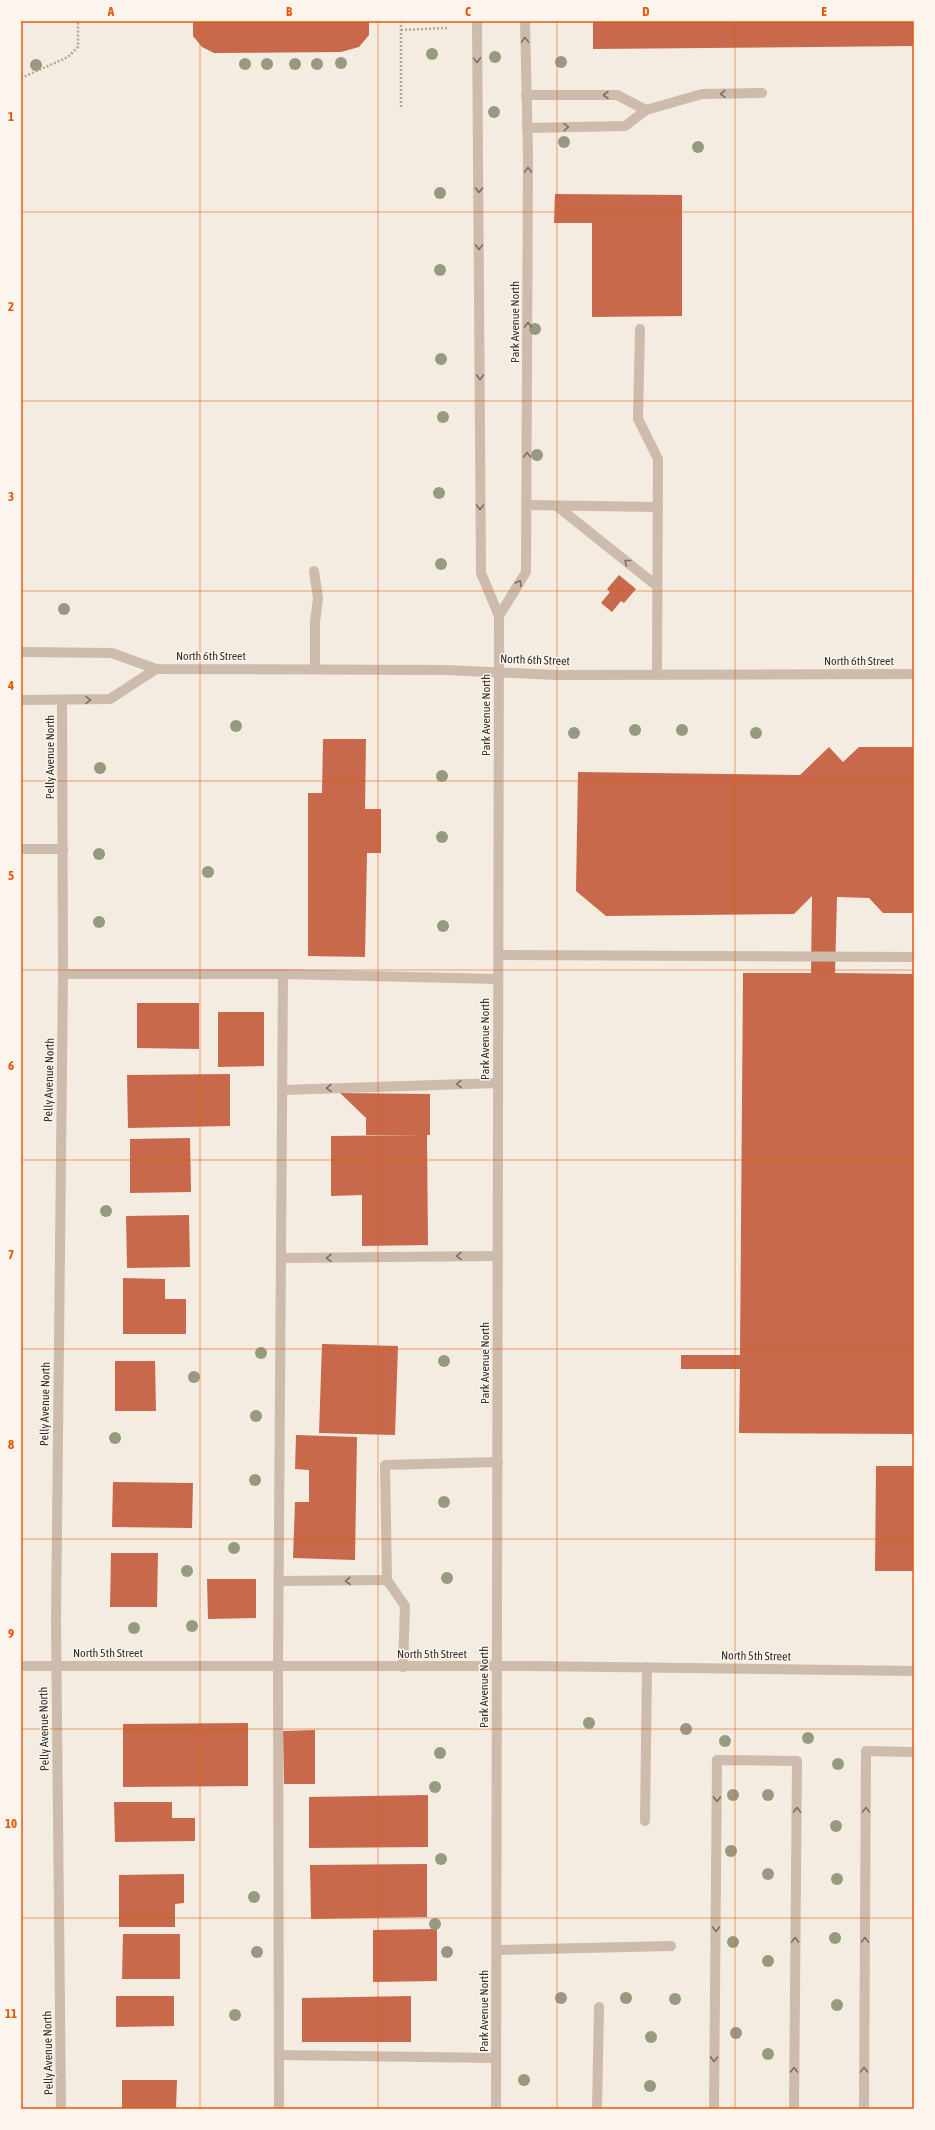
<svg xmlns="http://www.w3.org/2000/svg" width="935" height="2130" font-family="'Asap Condensed',sans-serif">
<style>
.building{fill:#c8694b}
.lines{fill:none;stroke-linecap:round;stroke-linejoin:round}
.path{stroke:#b9a596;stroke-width:2.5;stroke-dasharray:2 2;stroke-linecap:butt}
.service{stroke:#cdbbac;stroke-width:10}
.minor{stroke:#cdbbac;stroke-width:10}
.tertiary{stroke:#cdbbac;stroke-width:10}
.tree{fill:#969b7f}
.oneway{stroke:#7d6f65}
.grid{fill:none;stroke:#e8590c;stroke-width:1;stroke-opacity:0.55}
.labels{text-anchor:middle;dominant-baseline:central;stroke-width:3;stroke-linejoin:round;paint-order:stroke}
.street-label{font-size:12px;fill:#3b302b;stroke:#fbf5ee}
.neatline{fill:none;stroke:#e8590c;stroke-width:1.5}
.grid-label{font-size:13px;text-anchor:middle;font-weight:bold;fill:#e8590c}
</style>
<rect width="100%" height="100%" fill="#f4ebe1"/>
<g class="building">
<path d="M193,21H369V35L359,47L341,52L214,53L202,47L193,36Z"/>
<path d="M593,21H914V46L593,49Z"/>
<path d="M555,194L682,195V316L592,317V223H554Z"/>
<path d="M619,575L636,589L624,603L621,601L612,612L601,603L610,592L607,589Z"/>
<path d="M323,739H366L365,809H381V853H367L365,957L308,956V793H322Z"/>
<path d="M829,747L843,762L859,747H914V913H883L869,898L837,897L835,973L914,974V1434L739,1433L740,1369H681V1355H740L743,973H811L812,896L794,914L606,916L576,891L578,772L800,775Z"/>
<path d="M137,1003H199V1049L137,1048Z"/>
<path d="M218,1012H264V1066L218,1067Z"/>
<path d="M230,1074V1126L128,1128L127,1075Z"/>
<path d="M340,1093L430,1094V1135H427L428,1245L362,1246V1195L331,1196V1136L423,1135H366V1118Z"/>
<path d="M190,1138L191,1192L130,1193V1139Z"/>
<path d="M189,1215L190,1267L127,1268L126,1216Z"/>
<path d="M123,1278L165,1279V1299H186V1334H123Z"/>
<path d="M322,1344L398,1346L395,1435L319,1433Z"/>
<path d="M115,1361H155L156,1411H115Z"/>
<path d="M296,1435L357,1437L355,1560L293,1558L295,1502H309V1470L295,1469Z"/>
<path d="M876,1466H914V1571H875Z"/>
<path d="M113,1482L193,1483L192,1528L112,1527Z"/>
<path d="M111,1553H158L157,1607H110Z"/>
<path d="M207,1579H256V1618L208,1619Z"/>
<path d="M248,1723V1786L123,1787V1724Z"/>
<path d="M315,1730V1784H284L283,1731Z"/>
<path d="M428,1795V1847L309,1848V1797Z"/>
<path d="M114,1802H172V1818H195V1841L115,1842Z"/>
<path d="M427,1864V1917L311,1919L310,1865Z"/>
<path d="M184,1874V1903L175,1904V1927H119V1875Z"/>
<path d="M437,1929V1981L373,1982V1930Z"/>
<path d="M123,1934H180V1979H122Z"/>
<path d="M116,1996H174V2026L116,2027Z"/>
<path d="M411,1996V2042H302V1998Z"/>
<path d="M122,2080H177L176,2109H122Z"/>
</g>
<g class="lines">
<g class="path">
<path d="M401,21V109"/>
<path d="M401,30L447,28"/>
<path d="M21,78L68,57L78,47V21"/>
</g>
<g class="service">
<path d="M526,95H617L646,110L625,126L527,128"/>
<path d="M646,110L702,94L762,93"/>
<path d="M640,329L638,419L658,459L657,675"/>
<path d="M527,505L658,507"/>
<path d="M557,506L657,586"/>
<path d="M314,571L318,598L315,622V669"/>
<path d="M21,849H63"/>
<path d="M499,955L914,957"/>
<path d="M63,974H283L278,1666L279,2109"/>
<path d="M283,974L498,979"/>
<path d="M282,1090L498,1083"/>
<path d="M281,1258L498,1256"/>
<path d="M279,1581L387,1580"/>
<path d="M403,1667L405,1606L387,1580L385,1465L498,1462"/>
<path d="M645,1821L647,1667"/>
<path d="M497,1950L671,1946"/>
<path d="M280,2055L496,2058"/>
<path d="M597,2109L599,2007"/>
<path d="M714,2109L717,1760L797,1761L794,2109"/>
<path d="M864,2109L866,1751L914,1752"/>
</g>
<g class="minor">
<path d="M21,1666H532L914,1671"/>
<path d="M61,2109L56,1621L63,974L62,700"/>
</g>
<g class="tertiary">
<path d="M477,21L481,573L499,616L496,2109"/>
<path d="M499,616L526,572L528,156L525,21"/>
<path d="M21,652L112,653L156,669L445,670L556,675L914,674"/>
<path d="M21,700L110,699L156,669"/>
</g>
</g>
<g class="tree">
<circle cx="432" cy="54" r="6"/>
<circle cx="495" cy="57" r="6"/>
<circle cx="561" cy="62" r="6"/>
<circle cx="341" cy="63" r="6"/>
<circle cx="245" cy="64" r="6"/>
<circle cx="267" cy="64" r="6"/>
<circle cx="295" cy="64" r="6"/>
<circle cx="317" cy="64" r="6"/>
<circle cx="36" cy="65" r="6"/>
<circle cx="494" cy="112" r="6"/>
<circle cx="564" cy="142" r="6"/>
<circle cx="698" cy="147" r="6"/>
<circle cx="440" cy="193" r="6"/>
<circle cx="440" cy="270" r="6"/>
<circle cx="535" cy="329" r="6"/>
<circle cx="441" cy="359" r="6"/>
<circle cx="443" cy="417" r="6"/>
<circle cx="537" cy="455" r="6"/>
<circle cx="439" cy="493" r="6"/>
<circle cx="441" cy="564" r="6"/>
<circle cx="64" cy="609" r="6"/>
<circle cx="236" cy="726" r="6"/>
<circle cx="635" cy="730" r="6"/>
<circle cx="682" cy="730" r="6"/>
<circle cx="574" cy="733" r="6"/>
<circle cx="756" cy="733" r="6"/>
<circle cx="100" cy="768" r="6"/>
<circle cx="442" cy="776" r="6"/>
<circle cx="442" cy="837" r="6"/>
<circle cx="99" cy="854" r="6"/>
<circle cx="208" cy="872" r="6"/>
<circle cx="99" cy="922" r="6"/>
<circle cx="443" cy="926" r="6"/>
<circle cx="106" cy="1211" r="6"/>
<circle cx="261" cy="1353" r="6"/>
<circle cx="444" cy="1361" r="6"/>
<circle cx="194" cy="1377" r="6"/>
<circle cx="256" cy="1416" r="6"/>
<circle cx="115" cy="1438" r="6"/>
<circle cx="255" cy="1480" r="6"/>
<circle cx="444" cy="1502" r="6"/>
<circle cx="234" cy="1548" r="6"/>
<circle cx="187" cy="1571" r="6"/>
<circle cx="447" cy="1578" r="6"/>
<circle cx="192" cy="1626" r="6"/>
<circle cx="134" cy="1628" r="6"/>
<circle cx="589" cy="1723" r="6"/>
<circle cx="686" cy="1729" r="6"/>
<circle cx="808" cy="1738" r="6"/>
<circle cx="725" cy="1741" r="6"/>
<circle cx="440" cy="1753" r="6"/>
<circle cx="838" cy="1764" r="6"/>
<circle cx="435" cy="1787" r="6"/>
<circle cx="733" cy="1795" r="6"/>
<circle cx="768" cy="1795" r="6"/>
<circle cx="836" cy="1826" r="6"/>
<circle cx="731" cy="1851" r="6"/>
<circle cx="441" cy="1859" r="6"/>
<circle cx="768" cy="1874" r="6"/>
<circle cx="837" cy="1879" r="6"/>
<circle cx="254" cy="1897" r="6"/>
<circle cx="435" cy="1924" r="6"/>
<circle cx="835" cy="1938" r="6"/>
<circle cx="733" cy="1942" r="6"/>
<circle cx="257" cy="1952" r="6"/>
<circle cx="447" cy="1952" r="6"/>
<circle cx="768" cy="1961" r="6"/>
<circle cx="561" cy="1998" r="6"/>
<circle cx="626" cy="1998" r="6"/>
<circle cx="675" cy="1999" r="6"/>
<circle cx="837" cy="2005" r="6"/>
<circle cx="235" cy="2015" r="6"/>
<circle cx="736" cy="2033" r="6"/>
<circle cx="651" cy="2037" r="6"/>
<circle cx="768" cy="2054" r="6"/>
<circle cx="524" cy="2080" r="6"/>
<circle cx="650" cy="2086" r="6"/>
</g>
<defs><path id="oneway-chevron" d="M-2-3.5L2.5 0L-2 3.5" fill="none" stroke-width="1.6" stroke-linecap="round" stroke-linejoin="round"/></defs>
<g class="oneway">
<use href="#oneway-chevron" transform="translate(525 40) rotate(-91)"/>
<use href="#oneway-chevron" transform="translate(477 60) rotate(89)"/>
<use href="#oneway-chevron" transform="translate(723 94) rotate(179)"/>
<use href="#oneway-chevron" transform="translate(606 95) rotate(180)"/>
<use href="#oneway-chevron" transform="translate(566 127) rotate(-1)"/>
<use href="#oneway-chevron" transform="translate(528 170) rotate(-90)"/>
<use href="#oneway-chevron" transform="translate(479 190) rotate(90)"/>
<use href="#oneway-chevron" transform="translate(479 247) rotate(90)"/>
<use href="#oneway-chevron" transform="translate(528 325) rotate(-90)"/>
<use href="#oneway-chevron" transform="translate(480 377) rotate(90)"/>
<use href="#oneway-chevron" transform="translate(527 455) rotate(-90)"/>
<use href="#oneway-chevron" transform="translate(480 507) rotate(90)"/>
<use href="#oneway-chevron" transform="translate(627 562) rotate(-141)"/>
<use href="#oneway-chevron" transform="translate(519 583) rotate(-59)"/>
<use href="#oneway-chevron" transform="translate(88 700) rotate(-1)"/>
<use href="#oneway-chevron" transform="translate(459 1084) rotate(178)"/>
<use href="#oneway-chevron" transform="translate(329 1088) rotate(178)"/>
<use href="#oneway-chevron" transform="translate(459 1256) rotate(179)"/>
<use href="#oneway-chevron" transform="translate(329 1258) rotate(179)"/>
<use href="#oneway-chevron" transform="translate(348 1581) rotate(179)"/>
<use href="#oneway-chevron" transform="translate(717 1799) rotate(91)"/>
<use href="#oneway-chevron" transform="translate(797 1810) rotate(-89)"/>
<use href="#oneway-chevron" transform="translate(866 1810) rotate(-90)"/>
<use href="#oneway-chevron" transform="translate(716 1929) rotate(91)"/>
<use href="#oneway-chevron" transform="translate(795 1940) rotate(-89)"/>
<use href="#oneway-chevron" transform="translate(865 1940) rotate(-90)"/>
<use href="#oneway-chevron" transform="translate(714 2059) rotate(91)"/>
<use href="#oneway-chevron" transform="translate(794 2070) rotate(-89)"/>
<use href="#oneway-chevron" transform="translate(864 2070) rotate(-90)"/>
</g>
<path class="grid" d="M200,21V2109M378,21V2109M557,21V2109M735,21V2109M21,212H914M21,401H914M21,591H914M21,781H914M21,970H914M21,1160H914M21,1349H914M21,1539H914M21,1729H914M21,1918H914"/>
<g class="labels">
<g class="street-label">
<text transform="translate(515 322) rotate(-90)">Park Avenue North</text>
<text x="211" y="656">North 6th Street</text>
<text transform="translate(535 660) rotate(2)">North 6th Street</text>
<text x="859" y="661">North 6th Street</text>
<text transform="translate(486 715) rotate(-90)">Park Avenue North</text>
<text transform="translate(50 757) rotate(-90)">Pelly Avenue North</text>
<text transform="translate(485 1039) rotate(-90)">Park Avenue North</text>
<text transform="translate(49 1080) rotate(-89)">Pelly Avenue North</text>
<text transform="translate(485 1363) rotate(-90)">Park Avenue North</text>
<text transform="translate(45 1404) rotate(-89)">Pelly Avenue North</text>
<text x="108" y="1653">North 5th Street</text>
<text x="432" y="1654">North 5th Street</text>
<text transform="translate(756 1656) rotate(1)">North 5th Street</text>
<text transform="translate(484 1687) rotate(-90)">Park Avenue North</text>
<text transform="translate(44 1729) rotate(-91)">Pelly Avenue North</text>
<text transform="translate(484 2011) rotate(-90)">Park Avenue North</text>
<text transform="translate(48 2053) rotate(-91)">Pelly Avenue North</text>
</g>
</g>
<rect width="935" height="2130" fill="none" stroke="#fbf5ee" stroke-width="44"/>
<rect x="22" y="22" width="891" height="2086" class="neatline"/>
<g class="grid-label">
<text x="111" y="16">A</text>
<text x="289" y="16">B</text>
<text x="468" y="16">C</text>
<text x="646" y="16">D</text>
<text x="824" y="16">E</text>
<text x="11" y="121">1</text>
<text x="11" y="311">2</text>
<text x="11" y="501">3</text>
<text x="11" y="690">4</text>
<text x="11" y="880">5</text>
<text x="11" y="1070">6</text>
<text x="11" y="1259">7</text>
<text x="11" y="1449">8</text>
<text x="11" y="1638">9</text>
<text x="11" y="1828">10</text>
<text x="11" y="2018">11</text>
</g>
</svg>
